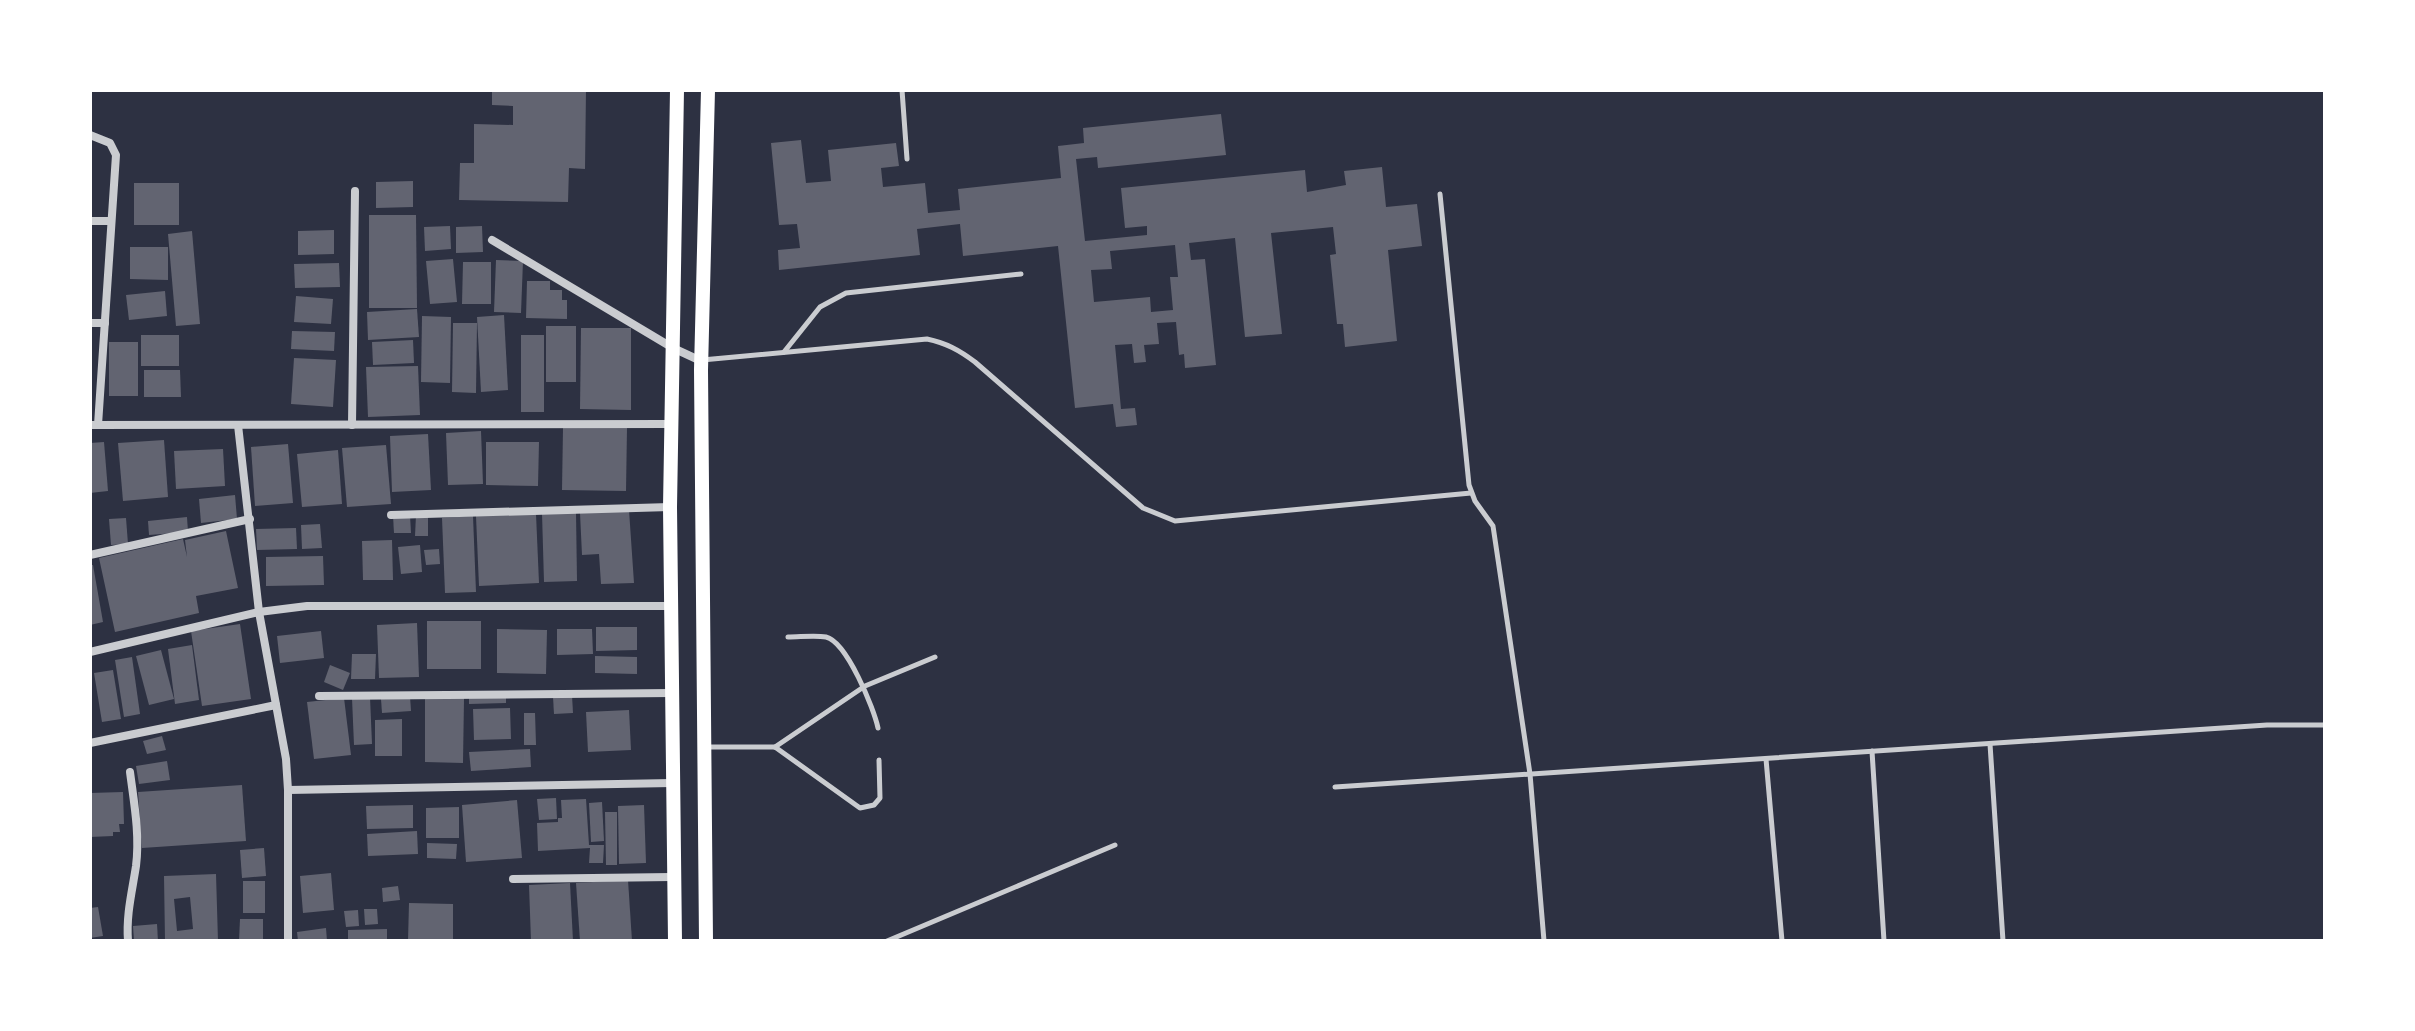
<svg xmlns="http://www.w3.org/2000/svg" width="2415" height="1031" font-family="Cabin,sans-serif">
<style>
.building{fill:#626471;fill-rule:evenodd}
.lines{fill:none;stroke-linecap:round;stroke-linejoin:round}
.service{stroke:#caccd0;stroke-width:5}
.minor{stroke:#caccd0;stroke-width:8}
.secondary{stroke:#fff;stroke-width:14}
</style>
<rect width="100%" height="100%" fill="#2d3142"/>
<g class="building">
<path d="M492,90H586L585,169L569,168L568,202L459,200L460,163H474V124L513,125V106L492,105Z"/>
<path d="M1221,114L1226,155L1098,168L1097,157L1076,159L1085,241L1147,235V226L1125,228L1121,188L1305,170L1307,192L1346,185L1344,171L1382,167L1386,207L1417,204L1422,246L1388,250L1397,341L1345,347L1343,324H1337L1330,255L1336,254L1333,227L1271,233L1282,334L1245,337L1235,238L1189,243L1191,260L1205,259L1216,365L1185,368L1184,354L1179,355L1176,322L1157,323L1159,344L1144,345L1146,362L1134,363L1132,344L1115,345L1121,409L1135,408L1137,425L1116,427L1113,404L1075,408L1058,246L963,256L960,224L917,229L920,255L779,270L778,250L800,248L797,224L779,225L771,143L801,140L806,183L831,181L828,150L896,143L899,166L881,168L883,187L925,183L928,213L960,210L958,189L1061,178L1058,146L1084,143L1083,128ZM1175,245L1178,277H1170L1173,310L1151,312L1150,297L1094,302L1091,270L1112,269L1110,251Z"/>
<path d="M413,181V207L376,208V182Z"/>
<rect x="134" y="183" width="45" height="42"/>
<path d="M369,215H416L417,308H369Z"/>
<path d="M450,226L451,249L425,251L424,227Z"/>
<path d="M482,226L483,252L456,253V227Z"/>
<path d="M334,230V254L298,255V231Z"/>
<path d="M192,231L200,324L176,326L168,234Z"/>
<path d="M130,247H168V280L130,279Z"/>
<path d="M453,259L457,302L430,304L426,261Z"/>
<path d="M496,260L523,261L521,313L494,312Z"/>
<path d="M463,262H491V304H462Z"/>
<path d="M339,263L340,287L295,288L294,264Z"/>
<path d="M527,281H550V290H562V300H567V319L526,318Z"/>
<path d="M165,291L167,316L129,320L126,295Z"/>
<path d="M296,296L333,299L331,324L294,322Z"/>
<path d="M417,309L419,337L368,340L367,312Z"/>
<path d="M504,315L508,390L481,392L477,317Z"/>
<path d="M422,316L451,317L450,383L421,382Z"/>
<path d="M453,323H477L476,393L452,392Z"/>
<rect x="546" y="326" width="30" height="56"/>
<path d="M581,328H631V410L580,409Z"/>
<path d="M292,331L335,332L334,351L291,349Z"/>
<rect x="141" y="335" width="38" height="31"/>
<rect x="521" y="335" width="23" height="77"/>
<path d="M413,340L414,363L373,365L372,342Z"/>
<rect x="109" y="342" width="29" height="54"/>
<path d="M294,358L336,360L333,407L291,404Z"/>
<path d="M418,366L420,415L368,417L366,367Z"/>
<path d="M144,370H180L181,397H144Z"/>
<path d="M563,428H627L626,491L562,490Z"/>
<path d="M481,431L483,484L448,485L446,433Z"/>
<path d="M428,434L431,490L392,492L390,436Z"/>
<path d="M164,440L168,497L123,501L118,443Z"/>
<path d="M104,442L108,491L90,493V443Z"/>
<path d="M486,442H539L538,486L486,485Z"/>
<path d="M288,444L293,503L255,506L251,447Z"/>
<path d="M386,445L391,504L347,507L342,448Z"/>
<path d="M223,449L225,486L176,489L174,451Z"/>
<path d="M338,450L342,504L302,507L297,454Z"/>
<path d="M235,495L237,519L201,523L199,499Z"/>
<path d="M629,510L634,583L601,584L599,554L582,555L580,513Z"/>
<path d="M576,512L577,581L544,582L542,513Z"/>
<path d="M536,514L539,583L479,586L476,516Z"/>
<path d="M410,515L411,533H394L393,516Z"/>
<path d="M416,515L428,516V536H415Z"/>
<path d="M473,516L476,592L445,593L442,518Z"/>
<path d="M187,517L188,532L149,535L148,521Z"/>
<path d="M126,518L128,544L111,545L109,519Z"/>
<path d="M320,524L322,548L302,549L301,525Z"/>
<path d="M296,528L297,549L257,550L256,529Z"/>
<path d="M226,531L238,588L196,596L199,613L115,632L99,558L183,539L187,557L185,540Z"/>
<path d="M392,540L393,580H363L362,541Z"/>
<path d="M420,545L422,572L401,574L398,547Z"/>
<path d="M439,549L440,564L426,565L424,550Z"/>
<path d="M323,556L324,585L266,586V557Z"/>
<path d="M90,565H93L103,622L90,625Z"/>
<rect x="427" y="621" width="54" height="48"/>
<path d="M417,623L419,677L379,678L377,625Z"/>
<path d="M240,624L251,699L202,706L191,631Z"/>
<path d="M596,627H637V650L596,651Z"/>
<path d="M497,629L547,630L546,674L497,673Z"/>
<path d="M557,629H592L593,654L557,655Z"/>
<path d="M321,631L324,658L280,663L277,636Z"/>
<path d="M192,645L199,700L175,704L168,649Z"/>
<path d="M161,650L174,699L149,705L136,656Z"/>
<path d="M352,654H376L375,679H351Z"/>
<path d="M595,656L637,657V674L595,673Z"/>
<path d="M132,657L140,714L124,717L115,660Z"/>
<path d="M330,665L350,673L343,690L324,682Z"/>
<path d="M113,670L121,719L102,722L94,673Z"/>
<path d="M572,695L573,713L554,714L553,697Z"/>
<path d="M410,696L411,711L382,713L381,699Z"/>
<path d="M469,696H506V703L469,704Z"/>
<path d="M370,697L372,744L354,745L352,698Z"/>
<path d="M344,698L351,755L314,759L307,702Z"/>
<path d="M425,698H464L463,763L425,762Z"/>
<path d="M510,708L511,739L474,740L473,709Z"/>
<path d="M629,710L631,750L588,752L586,712Z"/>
<path d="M524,713H535L536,745H524Z"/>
<path d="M402,719V756H375V720Z"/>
<path d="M162,736L166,750L147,754L143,741Z"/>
<path d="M530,749L531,767L471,771L469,752Z"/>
<path d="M167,761L170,780L139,784L136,766Z"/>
<path d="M242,785L246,841L142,848L138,792Z"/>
<path d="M123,792L124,824H119L120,832H113V836L90,837V793Z"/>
<path d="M556,798L557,819L539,820L537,799Z"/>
<path d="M586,799L589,845H604L603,863H589L590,848L538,851L537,823L558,822V818H562L561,800Z"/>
<path d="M517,800L522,858L466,862L462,805Z"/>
<path d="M602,802L604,841L591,842L589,803Z"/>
<path d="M413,805V828L367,829L366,806Z"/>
<path d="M644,805L646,863L619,864L618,806Z"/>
<path d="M459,807V838H426V808Z"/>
<path d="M605,812H617V865H606Z"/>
<path d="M417,831L418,854L368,856L367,834Z"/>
<path d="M427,843L457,844L456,859L427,858Z"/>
<path d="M264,848L266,876L242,878L240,850Z"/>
<path d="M331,873L334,910L303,913L300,876Z"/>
<path d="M216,874L218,941H165L164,876ZM190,897L193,929L177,931L174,899Z"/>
<path d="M628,880L632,941H580L576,883Z"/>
<rect x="243" y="881" width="22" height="32"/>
<path d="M570,883L573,941H531L529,885Z"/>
<path d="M398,886L400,900L383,902L382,888Z"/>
<path d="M409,903L453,904V941H408Z"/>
<path d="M98,907L103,936L90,938V908Z"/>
<path d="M364,909H377L378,924L365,925Z"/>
<path d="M358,910L359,926L346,927L344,911Z"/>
<path d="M240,919H263V941H239Z"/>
<path d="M157,924L158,941H134L133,926Z"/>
<path d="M326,928L327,941H298L297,932Z"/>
<path d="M387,929V941H348V930Z"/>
</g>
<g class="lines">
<g class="service">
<path d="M902,90L907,159"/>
<path d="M1440,194L1469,485L1475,501L1493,526L1530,774L1544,941"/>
<path d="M784,352L820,307L846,293L1021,274"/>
<path d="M702,360L927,339C946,343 959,350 975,362L1143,508L1175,521L1471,493"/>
<path d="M788,637C800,637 815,635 826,637C847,642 874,709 878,728"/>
<path d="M1990,744L2003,941"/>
<path d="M705,747H775L860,808L874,805L880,798L879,760"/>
<path d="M775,747L865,686L935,657"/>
<path d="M1872,751L1884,941"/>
<path d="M1766,759L1782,941"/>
<path d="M1335,787L2267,725H2325"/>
<path d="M887,941L1115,845"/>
</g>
<g class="minor">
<path d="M90,135L110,143L116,155L98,425"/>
<path d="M90,221H111"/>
<path d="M492,240L673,348L701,361"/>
<path d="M90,323H105"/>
<path d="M90,425L671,424"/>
<path d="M238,425L259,612L286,759L288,790V941"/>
<path d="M352,425L355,191"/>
<path d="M391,515L670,507"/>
<path d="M90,555L250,519"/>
<path d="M90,652L259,612L307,606H670"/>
<path d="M319,696L672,693"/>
<path d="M90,743L276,705"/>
<path d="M288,790L672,783"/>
<path d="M513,879L672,877"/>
<path d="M128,941C126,915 132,892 136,866C140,834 134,803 130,772"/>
</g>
<g class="secondary">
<path d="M675,941L670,507L677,90"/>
<path d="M706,941L701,370L708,90"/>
</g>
</g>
<rect width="2415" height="1031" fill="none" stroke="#ffffff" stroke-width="184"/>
</svg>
